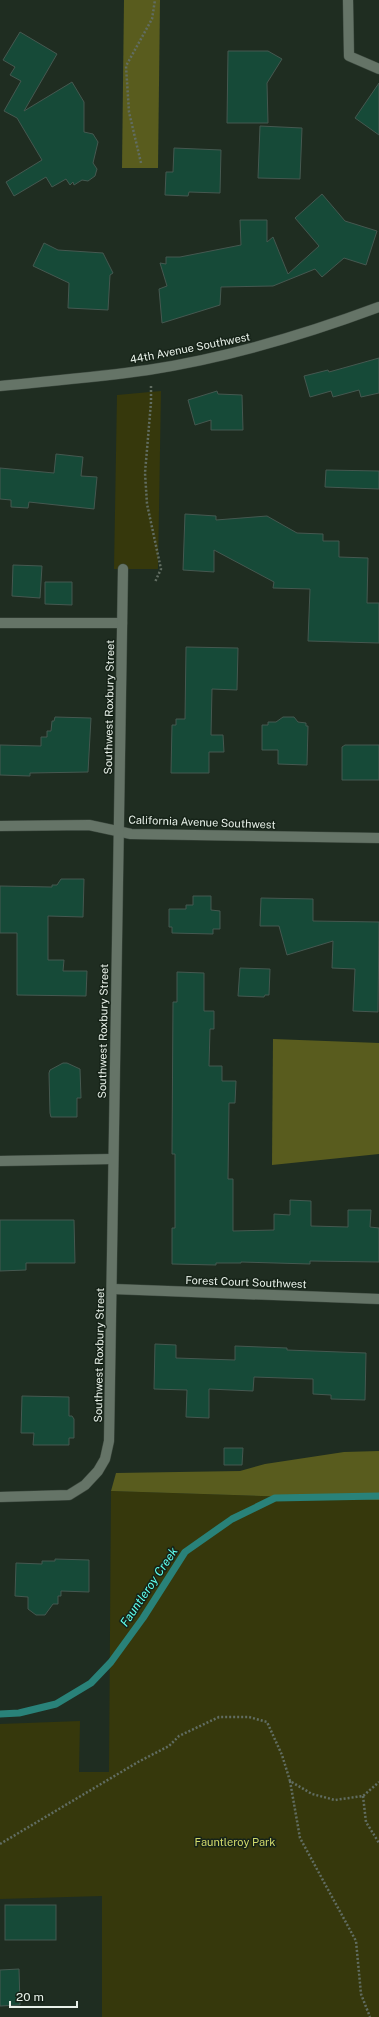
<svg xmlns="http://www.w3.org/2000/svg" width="379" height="2017" font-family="'Public Sans',sans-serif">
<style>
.green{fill:#36380c}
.forest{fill:#595c1e}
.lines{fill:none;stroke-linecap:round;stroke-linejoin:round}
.stream{stroke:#298279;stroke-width:7}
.building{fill:#164a38;stroke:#455850}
.minor-casing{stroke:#3e4a40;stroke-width:11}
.path{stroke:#616d62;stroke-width:2.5;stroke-dasharray:2 2;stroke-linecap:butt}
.minor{stroke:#657467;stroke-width:10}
.labels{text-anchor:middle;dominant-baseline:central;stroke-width:3;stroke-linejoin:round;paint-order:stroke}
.street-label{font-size:11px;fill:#e8f1e9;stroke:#162318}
.park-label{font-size:11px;fill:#d1d96b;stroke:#162318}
.water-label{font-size:12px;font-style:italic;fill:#5efeed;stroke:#162318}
</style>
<rect width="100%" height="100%" fill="#1f2d21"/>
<g class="green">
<path d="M161,391L158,569H114L117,395Z"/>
<path d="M111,1491L379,1500V2017H102V1896L0,1899V1724L80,1721L79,1772H109Z"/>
</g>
<g class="forest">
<path d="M124,0H160L158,168H122Z"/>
<path d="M273,1039L379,1043V1154L272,1165Z"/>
<path d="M379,1451V1500L111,1491L116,1473L240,1471L265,1464L344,1452Z"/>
</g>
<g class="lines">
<path class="stream" d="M0,1714L19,1713L56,1704L91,1683L111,1662L143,1618L185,1552L232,1519L275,1498L379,1496"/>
</g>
<g class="building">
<path d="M20,32L57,54L24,111L72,82L84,102V132L93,134L98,142L93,163L97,169L95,176L88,181L82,180L74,185L73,182L70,185L66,179L52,187L46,177L14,196L6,182L42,160L17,118L4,111L21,81L10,75L15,67L3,60Z"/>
<path d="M228,51H268L282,59L267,83L268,123H227Z"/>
<path d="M379,83V135L355,118Z"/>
<path d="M260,126L302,128L300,179L258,178Z"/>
<path d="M174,148L221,150L220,193L189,192L188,196L165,195L166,172H173Z"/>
<path d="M322,194L345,221L377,231L366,265L344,258L322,277L315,269L273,286L221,287L220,305L162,323L159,289L167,286L160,263L166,264V257H180L241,245L240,220H267V242L273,237L288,274L319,246L295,218Z"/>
<path d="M44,243L58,250L103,253L113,273L110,275L108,310L68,308L69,283L33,266Z"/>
<path d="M379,358V393L361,397L359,390L333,397L331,391L310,397L304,376L328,370L329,372Z"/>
<path d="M217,391L218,394L242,395L243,430H211V420L195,425L188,400Z"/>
<path d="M56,454L83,457L81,476L97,477L94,509L29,502L28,508L11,507V500L0,499V468L54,473Z"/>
<path d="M326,470L379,471V489L325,487Z"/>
<path d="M185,514L216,516V520L267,516L297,533L323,534V541H339V557L368,558L367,603H379V643L308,641L310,589L273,588L274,582L214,550V572L183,570Z"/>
<path d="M13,565L42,566L40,598L12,596Z"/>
<path d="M45,582H72V605L45,604Z"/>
<path d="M186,647L238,648L237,690L212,689L211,735H223L224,752H209V773H171L172,725H176V719H185Z"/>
<path d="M55,717L91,718L88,772L30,773V776L0,775V745L41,746V737H47V731H51L52,721H54Z"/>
<path d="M283,717H294L298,722L306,723V726H308L307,765L278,764V750H262V725H268V722H276Z"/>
<path d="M345,745H379V780H342V747Z"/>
<path d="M61,879H84L83,917L48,916V960H64L63,971H87L86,996L17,995V933H0V886L52,887V885H57Z"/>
<path d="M193,896H211V910L220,911V929H213V934L172,933V927H169V909H186V905H193Z"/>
<path d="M261,898L313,899V921L379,922L378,1012L353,1011L355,969L332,968L333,941L287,955L279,926H260Z"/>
<path d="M240,968L270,969L269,995H265L264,997L238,996Z"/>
<path d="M177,972L204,973V1011H214V1029H210L209,1066H222V1081H236L235,1103H229L228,1179H233V1231L274,1230V1214L290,1215V1200L311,1201V1226L348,1227V1210H371L370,1227L379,1228V1262L310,1261V1264L241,1262V1263H216V1265L172,1264V1228H175V1154H172L173,1002H177Z"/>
<path d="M63,1063H67L80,1069L81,1098H77V1117H51L50,1113L49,1073L50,1070Z"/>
<path d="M0,1220H74L75,1263H26V1270L0,1271Z"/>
<path d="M155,1344L176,1345V1358L235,1360V1346L287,1348V1350L366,1353L365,1400L331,1399V1395L313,1394V1379L254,1377L253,1391L209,1389V1418L186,1417L187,1390L154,1389Z"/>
<path d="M22,1396L69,1397V1416H72L74,1419V1438H69V1445H33L34,1433H21Z"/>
<path d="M224,1448H243L242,1465H224Z"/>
<path d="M55,1559L89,1560V1592L61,1591V1596H58V1604H53L45,1615H36L28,1609V1597L15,1596L16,1563L42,1564V1561H55Z"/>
<rect x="5" y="1905" width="51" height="35"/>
<path d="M19,1969L20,2005L0,2006V1970Z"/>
</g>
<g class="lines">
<defs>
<g id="minor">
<path d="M348,0L349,56L379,69"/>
<path d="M0,386C49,381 99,377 148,370C227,358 304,335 379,307"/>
<path d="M0,623H122"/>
<path d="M0,826L89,825L131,834L379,838"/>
<path d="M0,1161L112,1159"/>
<path d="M113,1289L379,1299"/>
<path d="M0,1497L69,1495L85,1485L98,1471L105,1459L109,1441L123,569"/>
</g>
</defs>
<use href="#minor" class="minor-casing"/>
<g class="path">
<path d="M141,163L129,112L126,66L152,19L155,0"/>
<path d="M151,386V402L145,473L147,504L161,569L155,582"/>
<path d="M290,1781L300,1838L356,1941L361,1994L370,2017"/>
<path d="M363,1796L366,1822L379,1843"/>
<path d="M0,1844L138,1762L169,1746L179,1736L219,1717H249L267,1722L282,1755L290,1781L312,1794L335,1800L363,1796L379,1782"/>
</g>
<use href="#minor" class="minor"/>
</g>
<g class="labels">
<g class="street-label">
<text transform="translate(190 348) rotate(-11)">44th Avenue Southwest</text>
<text transform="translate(109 707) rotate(-89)">Southwest Roxbury Street</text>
<text transform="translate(202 822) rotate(2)">California Avenue Southwest</text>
<text transform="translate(103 1031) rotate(-89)">Southwest Roxbury Street</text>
<text transform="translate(246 1282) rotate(2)">Forest Court Southwest</text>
<text transform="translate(99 1355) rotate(-89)">Southwest Roxbury Street</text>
</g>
<g class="park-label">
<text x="235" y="1842">Fauntleroy Park</text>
</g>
<g class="water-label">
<text transform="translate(149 1587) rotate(-56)">Fauntleroy Creek</text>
</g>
</g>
<path d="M10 2001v6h67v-6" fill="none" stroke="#e8f1e9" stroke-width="2"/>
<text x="16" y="2001" font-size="12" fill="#e8f1e9" stroke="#162318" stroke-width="3" paint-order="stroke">20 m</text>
</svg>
